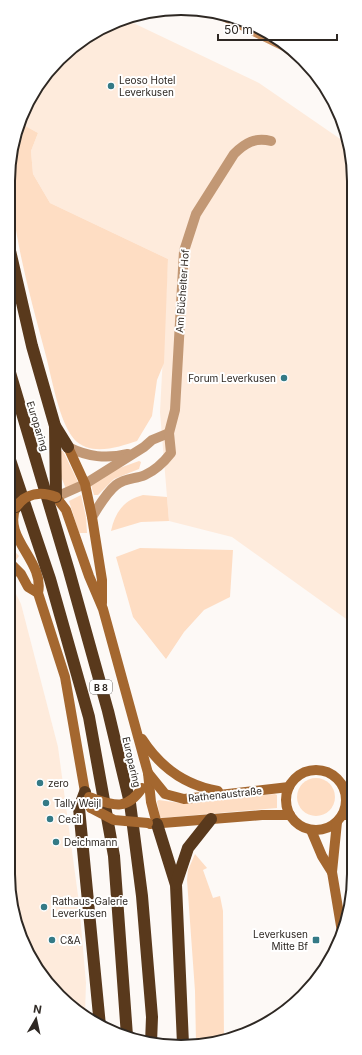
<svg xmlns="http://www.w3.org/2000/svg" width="362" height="1055" font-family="Inter,sans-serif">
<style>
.built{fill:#feebdc}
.green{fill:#feddc3}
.water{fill:#c68d5d}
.pier{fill:#fdf9f6}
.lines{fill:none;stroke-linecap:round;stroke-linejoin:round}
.street{stroke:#c29875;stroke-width:10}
.secondary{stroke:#a4672f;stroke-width:10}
.highway{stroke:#59391c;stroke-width:12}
.secondary-bridge{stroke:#a4672f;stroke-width:10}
.poi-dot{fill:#347a86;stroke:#fff;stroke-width:1.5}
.labels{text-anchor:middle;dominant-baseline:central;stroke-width:4;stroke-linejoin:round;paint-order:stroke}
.shield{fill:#fff;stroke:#6d6865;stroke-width:1}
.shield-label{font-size:9px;font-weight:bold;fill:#2e2823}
.poi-label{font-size:10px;fill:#2e2823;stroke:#fff;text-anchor:start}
.street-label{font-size:10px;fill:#2e2823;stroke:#fff}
.rim{fill:none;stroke:#2e2823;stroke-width:2}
</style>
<rect width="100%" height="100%" fill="#fdf9f6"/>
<g class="built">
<path d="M127,20L259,83L349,145L352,158L353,621H349L232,537L169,521L160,412L168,259L50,203L33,174L31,151L38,133L20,123L44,76L94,31Z"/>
<path d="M8,578L21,604L58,747L79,903L86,983L85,1014L51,988L21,940L8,874Z"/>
</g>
<g class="green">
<path d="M20,123L38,133L31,151L33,174L50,203L168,259L164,363L157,380L152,416L137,441C119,447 90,457 74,439C59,421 52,379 46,356C34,311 21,265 14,218C12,206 8,194 8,182C7,163 12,140 20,123Z"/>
<path d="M60,451H63L78,482L66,489L60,474Z"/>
<path d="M139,461L141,462L139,469L114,479L98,495H94L91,485L114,470Z"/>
<path d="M81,495L86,517L87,533H79L69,501Z"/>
<path d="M143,495L167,497L169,521L141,522L111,531C115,512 124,500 143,495Z"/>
<path d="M8,544L19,556L16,560L8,551Z"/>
<path d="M140,548L233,550L230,597L204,610L184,632L166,659L133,617L116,557Z"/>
<circle cx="316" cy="797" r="19"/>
<path d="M275,794L277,795V808L162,818L160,817L157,801L159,800L180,803Z"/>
<path d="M195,854L207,868L203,870L213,898L220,896L223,911L224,1041L196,1043L195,991L187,880L188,870Z"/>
</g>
<path class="water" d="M204,12C211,13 219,12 226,14C257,21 301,51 318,78L312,75L283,51Z"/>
<path class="pier" d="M296,55L305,62L302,69L293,62Z"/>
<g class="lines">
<g class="street">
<path d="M68,447C88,457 106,459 128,454"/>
<path d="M56,497L85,484L144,447L152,440L169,433"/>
<path d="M92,517C99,506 106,493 116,485C125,478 136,479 145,475C156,470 164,462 171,453L169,433L175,410L184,251L196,214L234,154C245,143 255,137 271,141"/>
</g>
<g class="secondary">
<path d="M68,447L85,484L92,517L102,580V603"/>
<path d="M56,497L66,510L89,576L103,609L148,773L151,802L157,824"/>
<path d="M16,507C2,538 45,561 38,593L65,677L85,792L91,808"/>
<path d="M8,561L21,574L28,587L38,593"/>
<path d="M142,739C160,767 184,785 218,791"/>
<circle cx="316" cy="800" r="30"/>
<path d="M148,773L165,794L184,799L289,787"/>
<path d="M343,815H354"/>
<path d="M337,822L332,872L342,932"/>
<path d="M150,824L262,815H290"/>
<path d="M311,830L322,856L332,872"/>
</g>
<g class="highway">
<path d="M8,242L32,346L55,426L68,447"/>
<path d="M8,366L69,571L108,711L130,803L142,896L152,1017L151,1043"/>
<path d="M55,426L56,497"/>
<path d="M8,454L50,579L89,717L114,856L127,1036"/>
<path d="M8,494L16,507"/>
<path d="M85,792L79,808L100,1026"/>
<path d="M157,824L176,885L183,1044"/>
<path d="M176,884L188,848L211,819"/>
</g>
<g class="secondary-bridge">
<path d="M16,507C26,493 41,491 56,497"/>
<path d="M89,797C113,805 126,812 142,788"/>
<path d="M91,808L114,820L148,823"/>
</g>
</g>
<g class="poi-dot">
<circle cx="111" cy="86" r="4"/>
<circle cx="284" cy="378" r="4"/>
<circle cx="40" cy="783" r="4"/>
<circle cx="46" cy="803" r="4"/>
<circle cx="50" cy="819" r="4"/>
<circle cx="56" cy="842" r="4"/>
<circle cx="44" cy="907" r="4"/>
<circle cx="52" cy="940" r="4"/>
<rect x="312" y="936" width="8" height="8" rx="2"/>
</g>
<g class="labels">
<rect class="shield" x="90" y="680" width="22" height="14" rx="3"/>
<g class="shield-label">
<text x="101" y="687">B 8</text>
</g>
<g class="poi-label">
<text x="119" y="80">Leoso Hotel<tspan x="119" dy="12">Leverkusen</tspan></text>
<text x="276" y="378" text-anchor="end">Forum Leverkusen</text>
<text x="48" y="783">zero</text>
<text x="54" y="803">Tally Weijl</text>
<text x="58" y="819">Cecil</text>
<text x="64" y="842">Deichmann</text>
<text x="52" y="901">Rathaus-Galerie<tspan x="52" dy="12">Leverkusen</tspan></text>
<text x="308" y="934" text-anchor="end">Leverkusen<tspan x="308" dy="12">Mitte Bf</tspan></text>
<text x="60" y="940">C&amp;A</text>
</g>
<g class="street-label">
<text transform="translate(182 291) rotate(-86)">Am Büchelter Hof</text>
<text transform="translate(38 426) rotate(73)">Europaring</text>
<text transform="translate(132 762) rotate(77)">Europaring</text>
<text transform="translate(225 794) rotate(-6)">Rathenaustraße</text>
</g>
</g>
<path d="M0 0H362V1055H0ZM181 15H181A166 166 0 0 1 347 181V874A166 166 0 0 1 181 1040H181A166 166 0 0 1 15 874V181A166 166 0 0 1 181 15Z" fill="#fff" fill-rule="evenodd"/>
<path class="rim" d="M181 15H181A166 166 0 0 1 347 181V874A166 166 0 0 1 181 1040H181A166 166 0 0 1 15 874V181A166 166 0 0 1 181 15Z"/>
<g transform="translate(36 1019) rotate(9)" stroke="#ffffff" stroke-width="3" paint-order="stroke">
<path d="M0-3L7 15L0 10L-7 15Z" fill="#2e2823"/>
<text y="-6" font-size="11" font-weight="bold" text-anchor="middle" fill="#2e2823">N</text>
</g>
<path d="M218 34v6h119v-6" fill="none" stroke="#2e2823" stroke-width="2"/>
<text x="224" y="34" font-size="12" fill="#2e2823" stroke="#ffffff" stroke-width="3" paint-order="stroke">50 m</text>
</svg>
